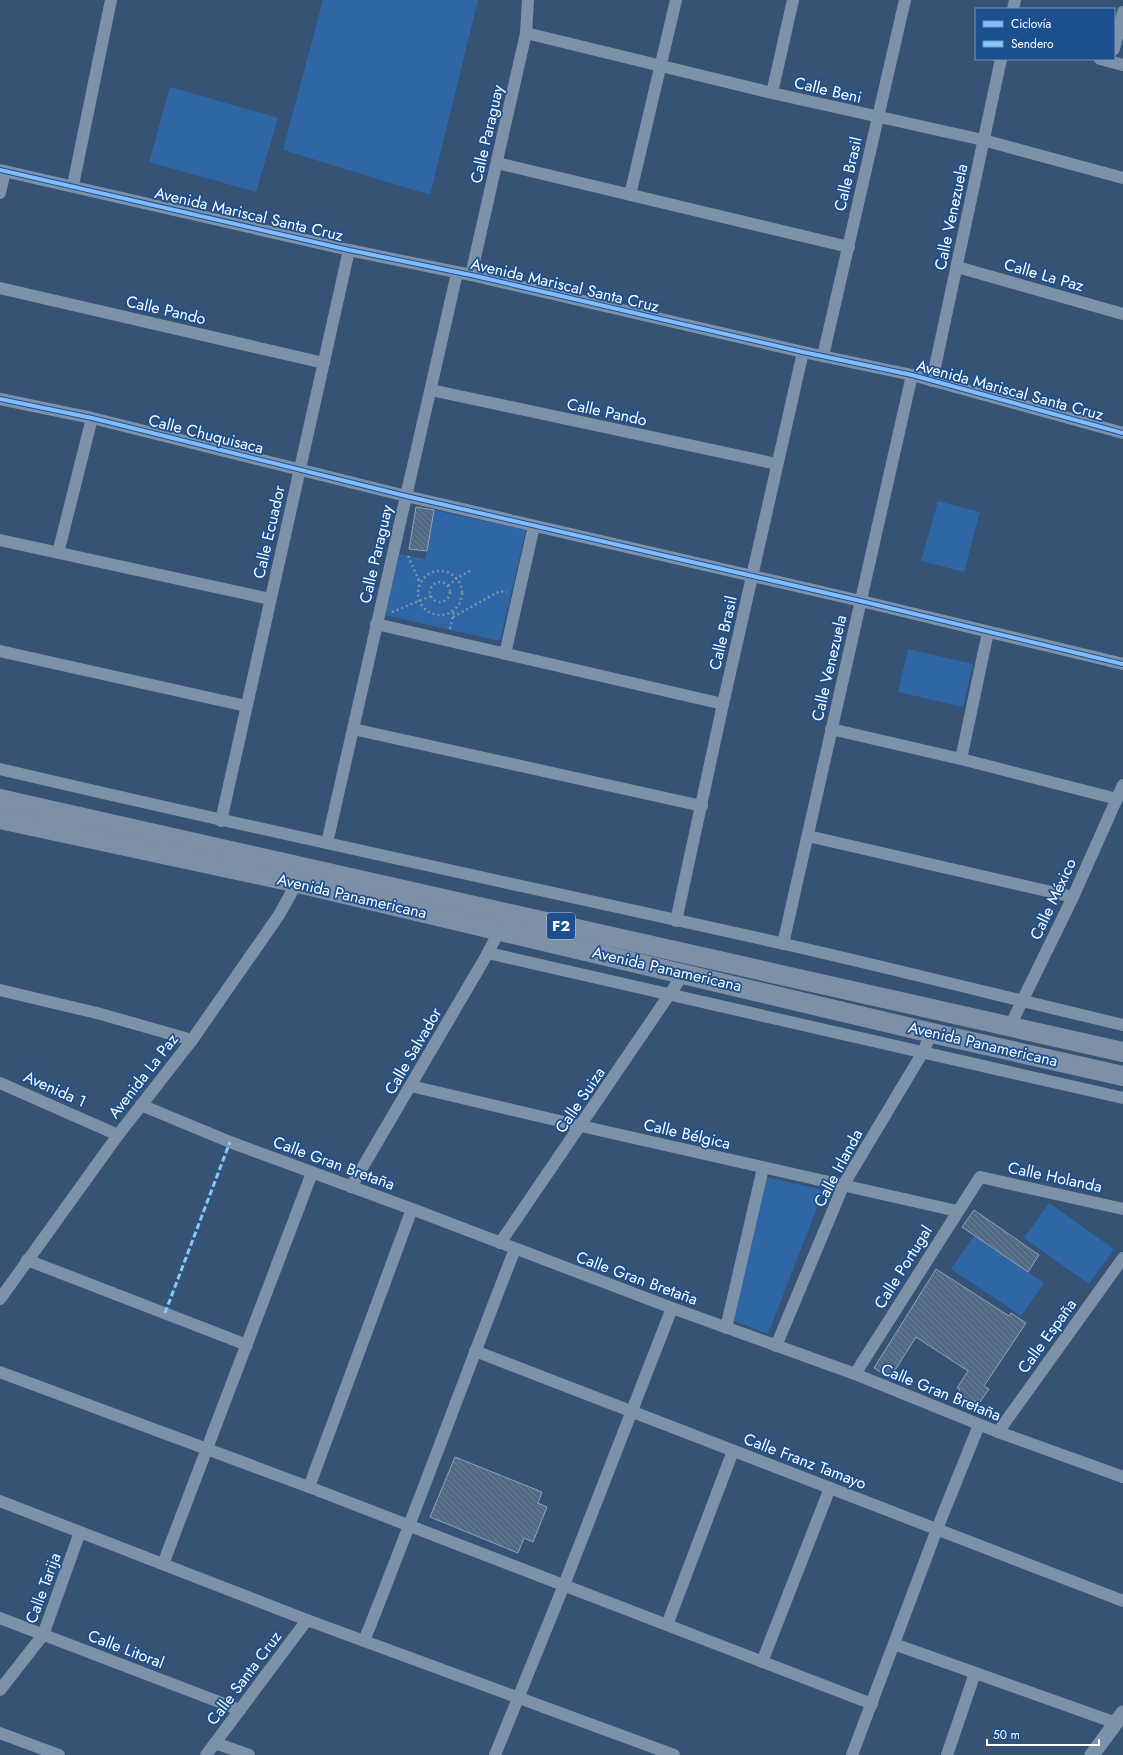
<svg xmlns="http://www.w3.org/2000/svg" width="1123" height="1755" font-family="Jost,sans-serif">
<style>
.park{fill:#2f66a5}
.building{fill:url(#building-back-hatch);stroke:#92a2b6}
.lines{fill:none;stroke-linecap:round;stroke-linejoin:round}
.path{stroke:#7d92a8;stroke-width:2.5;stroke-dasharray:2 3;stroke-linecap:butt}
.minor{stroke:#7d92a8;stroke-width:12}
.tertiary{stroke:#7d92a8;stroke-width:15}
.trunk{stroke:#7e90a7;stroke-width:20}
.quiet{stroke:#80caff;stroke-width:3;stroke-dasharray:6 3;stroke-linecap:butt}
.cycleway-casing{stroke:#1b4f8f;stroke-width:6}
.cycleway{stroke:#80bcff;stroke-width:4}
.labels{text-anchor:middle;dominant-baseline:central;stroke-width:3.5;stroke-linejoin:round;paint-order:stroke}
.shield{fill:#1b4f8f;stroke:#bbcadd;stroke-width:1}
.shield-label{font-size:15px;font-weight:bold;fill:#fff}
.street-label{font-size:16px;fill:#fff;stroke:#1b4f8f}
</style>
<defs>
<pattern id="building-back-hatch" width="6" height="6" patternUnits="userSpaceOnUse"><rect width="6" height="6" fill="#526984"/><path d="M-1 5l2 2M0 0l6 6M5-1l2 2" fill="none" stroke="#6c8096"/></pattern>
</defs>
<rect width="100%" height="100%" fill="#365274"/>
<g class="park">
<path d="M323,0H478L430,195L283,150Z"/>
<path d="M170,87L278,118L256,192L149,162Z"/>
<path d="M938,501L980,512L964,572L921,561Z"/>
<path d="M434,510L526,530L500,641L384,615L400,554L425,559Z"/>
<path d="M908,649L973,664L963,707L898,692Z"/>
<path d="M765,1177L824,1190L768,1334L732,1320Z"/>
<path d="M1049,1203L1114,1249L1089,1284L1024,1238Z"/>
<path d="M974,1236L1044,1283L1021,1316L951,1269Z"/>
</g>
<g class="building">
<path d="M416,507L434,510L427,551L409,549Z"/>
<path d="M974,1210L1039,1255L1028,1272L962,1227Z"/>
<path d="M936,1269L1009,1316L1011,1313L1026,1323L984,1386L989,1389L980,1402L976,1400L970,1410L953,1400L960,1389L957,1388L968,1371L916,1337L890,1378L874,1368Z"/>
<path d="M455,1457L542,1492L538,1503L547,1507L533,1542L524,1538L518,1553L430,1517Z"/>
</g>
<g class="lines">
<g class="path">
<path d="M408,556L420,583"/>
<circle cx="440" cy="593" r="22"/>
<circle cx="440" cy="592" r="10"/>
<path d="M448,586L457,578L472,570"/>
<path d="M392,612L431,596"/>
<path d="M453,617L500,591L507,592"/>
<path d="M450,629L454,611"/>
</g>
<g class="minor">
<path d="M1013,9L1015,0"/>
<path d="M526,33L772,93L983,140L1123,178"/>
<path d="M1114,49L1123,12"/>
<path d="M1100,59L1123,65"/>
<path d="M772,93L793,0"/>
<path d="M497,163L849,247"/>
<path d="M0,170L349,250L471,275L803,352L912,375L1123,433"/>
<path d="M73,185L111,0"/>
<path d="M0,193L5,171"/>
<path d="M630,195L676,0"/>
<path d="M957,267L1123,314"/>
<path d="M471,275L526,33L528,0"/>
<path d="M0,288L324,363"/>
<path d="M823,356L905,0"/>
<path d="M932,381L1001,59"/>
<path d="M431,390L777,464"/>
<path d="M0,399L92,418L406,496L861,601L1123,664"/>
<path d="M0,540L270,599"/>
<path d="M58,553L92,418"/>
<path d="M376,624L723,704"/>
<path d="M0,651L246,706"/>
<path d="M505,654L534,526"/>
<path d="M353,729L702,806"/>
<path d="M831,729L961,759L1117,799"/>
<path d="M961,759L988,632"/>
<path d="M0,769C259,830 520,885 780,943C894,969 1009,998 1123,1025"/>
<path d="M221,821L349,250"/>
<path d="M808,836L1073,897"/>
<path d="M327,843L457,273"/>
<path d="M676,921L723,704L803,352"/>
<path d="M783,944L912,375"/>
<path d="M488,953L1123,1098"/>
<path d="M0,990L97,1013L192,1040"/>
<path d="M1010,1026L1073,897L1123,785"/>
<path d="M0,1083L118,1135"/>
<path d="M411,1086L581,1126L957,1211"/>
<path d="M141,1105L230,1142L412,1209L672,1308L855,1374L998,1432L1123,1477"/>
<path d="M351,1187L485,958L500,930"/>
<path d="M500,1243L684,973"/>
<path d="M27,1260L247,1345"/>
<path d="M0,1299L118,1135L192,1040L279,915L299,879"/>
<path d="M726,1328L763,1168"/>
<path d="M776,1346L844,1184L920,1057L932,1033"/>
<path d="M475,1351L1123,1601"/>
<path d="M0,1372L309,1487L872,1704"/>
<path d="M855,1374L980,1177L1123,1209"/>
<path d="M998,1432L1123,1258"/>
<path d="M309,1487L412,1209"/>
<path d="M0,1501L307,1620L674,1755"/>
<path d="M163,1564L312,1173"/>
<path d="M0,1618L240,1710"/>
<path d="M667,1625L733,1451"/>
<path d="M364,1641C416,1511 464,1379 515,1249"/>
<path d="M894,1644L1116,1723"/>
<path d="M762,1662L830,1488"/>
<path d="M0,1690L43,1635L80,1532"/>
<path d="M0,1733L59,1755"/>
<path d="M215,1743L249,1755"/>
<path d="M206,1755L307,1620"/>
<path d="M495,1755L564,1585L672,1308"/>
<path d="M852,1755L937,1529L979,1425"/>
<path d="M947,1755L975,1673"/>
</g>
<path class="tertiary" d="M1092,1755L1123,1713"/>
<g class="trunk">
<path d="M0,799L1123,1052"/>
<path d="M0,819L298,883L932,1033L1123,1076"/>
</g>
<path class="quiet" d="M165,1313L230,1142"/>
<defs>
<g id="cycleway">
<path d="M0,170L349,250L471,275L803,352L912,375L1123,433"/>
<path d="M0,399L92,418L406,496L861,601L1123,664"/>
</g>
</defs>
<use href="#cycleway" class="cycleway-casing"/>
<use href="#cycleway" class="cycleway"/>
</g>
<g class="labels">
<rect class="shield" x="547" y="913" width="28" height="26" rx="3"/>
<g class="shield-label">
<text x="561" y="926">F2</text>
</g>
<g class="street-label">
<text transform="translate(828 90) rotate(13)">Calle Beni</text>
<text transform="translate(487 134) rotate(-77)">Calle Paraguay</text>
<text transform="translate(848 174) rotate(-77)">Calle Brasil</text>
<text transform="translate(249 214) rotate(13)">Avenida Mariscal Santa Cruz</text>
<text transform="translate(951 217) rotate(-78)">Calle Venezuela</text>
<text transform="translate(1044 275) rotate(16)">Calle La Paz</text>
<text transform="translate(565 285) rotate(13)">Avenida Mariscal Santa Cruz</text>
<text transform="translate(166 310) rotate(13)">Calle Pando</text>
<text transform="translate(1010 390) rotate(15)">Avenida Mariscal Santa Cruz</text>
<text transform="translate(607 412) rotate(12)">Calle Pando</text>
<text transform="translate(206 434) rotate(14)">Calle Chuquisaca</text>
<text transform="translate(269 532) rotate(-77)">Calle Ecuador</text>
<text transform="translate(376 554) rotate(-77)">Calle Paraguay</text>
<text transform="translate(723 633) rotate(-77)">Calle Brasil</text>
<text transform="translate(829 668) rotate(-77)">Calle Venezuela</text>
<text transform="translate(352 896) rotate(13)">Avenida Panamericana</text>
<text transform="translate(1053 899) rotate(-65)">Calle México</text>
<text transform="translate(667 969) rotate(13)">Avenida Panamericana</text>
<text transform="translate(983 1044) rotate(13)">Avenida Panamericana</text>
<text transform="translate(413 1051) rotate(-60)">Calle Salvador</text>
<text transform="translate(143 1076) rotate(-52)">Avenida La Paz</text>
<text transform="translate(55 1089) rotate(24)">Avenida 1</text>
<text transform="translate(580 1100) rotate(-56)">Calle Suiza</text>
<text transform="translate(687 1134) rotate(13)">Calle Bélgica</text>
<text transform="translate(334 1163) rotate(20)">Calle Gran Bretaña</text>
<text transform="translate(838 1168) rotate(-62)">Calle Irlanda</text>
<text transform="translate(1055 1177) rotate(12)">Calle Holanda</text>
<text transform="translate(903 1267) rotate(-58)">Calle Portugal</text>
<text transform="translate(637 1278) rotate(20)">Calle Gran Bretaña</text>
<text transform="translate(1047 1336) rotate(-54)">Calle España</text>
<text transform="translate(941 1392) rotate(22)">Calle Gran Bretaña</text>
<text transform="translate(805 1461) rotate(21)">Calle Franz Tamayo</text>
<text transform="translate(43 1588) rotate(-70)">Calle Tarija</text>
<text transform="translate(126 1649) rotate(21)">Calle Litoral</text>
<text transform="translate(244 1678) rotate(-53)">Calle Santa Cruz</text>
</g>
</g>
<rect x="975" y="8" width="140" height="52" fill="#1b4f8f" stroke="#7695bc"/>
<rect x="983" y="21" width="20" height="6" fill="#80bcff" stroke="#7695bc"/>
<text x="1011" y="28" font-size="12" fill="#ffffff">Ciclovía</text>
<rect x="983" y="41" width="20" height="6" fill="#80caff" stroke="#7695bc"/>
<text x="1011" y="48" font-size="12" fill="#ffffff">Sendero</text>
<path d="M987 1739v6h112v-6" fill="none" stroke="#ffffff" stroke-width="2"/>
<text x="993" y="1739" font-size="12" fill="#ffffff" stroke="#1b4f8f" stroke-width="3" paint-order="stroke">50 m</text>
</svg>
